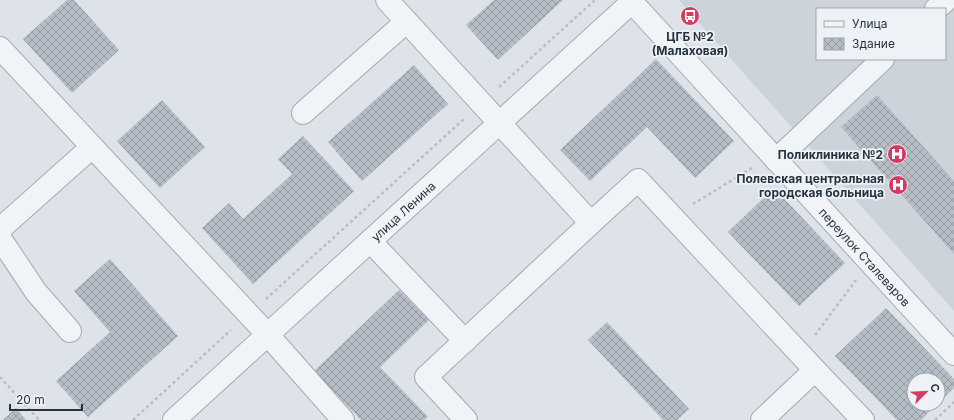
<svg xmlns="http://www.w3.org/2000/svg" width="954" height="420" font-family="Inter,sans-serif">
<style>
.built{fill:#ccd3db;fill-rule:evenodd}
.building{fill:url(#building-cross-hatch)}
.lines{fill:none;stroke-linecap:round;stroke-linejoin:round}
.minor-casing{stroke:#a3aab3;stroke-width:24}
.path{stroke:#b8bec4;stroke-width:2.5;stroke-dasharray:3 3;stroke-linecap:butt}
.minor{stroke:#f1f4f7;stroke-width:22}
.labels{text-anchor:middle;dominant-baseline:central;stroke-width:3.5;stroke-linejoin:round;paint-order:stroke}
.poi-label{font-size:12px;font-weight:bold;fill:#273240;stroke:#eef2f6;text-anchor:end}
.street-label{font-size:12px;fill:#273240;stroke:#eef2f6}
</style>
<defs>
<pattern id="building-cross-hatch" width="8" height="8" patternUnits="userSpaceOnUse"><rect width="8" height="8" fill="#b5bdc6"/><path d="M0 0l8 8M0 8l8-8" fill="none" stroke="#939aa2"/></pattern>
</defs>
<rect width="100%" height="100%" fill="#dee3e9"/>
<path class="built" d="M679,0H954V311ZM817,9H945V59H817Z"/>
<g class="building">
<path d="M67,0H74L119,50L72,93L23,39Z"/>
<path d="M494,0H563L498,60L466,25Z"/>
<path d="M656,59L734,141L695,178L647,127L590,181L560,150Z"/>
<path d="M414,65L448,104L362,181L328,142Z"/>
<path d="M877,95L954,181V254L841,127Z"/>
<path d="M162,100L205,147L160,188L117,141Z"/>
<path d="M303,136L354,191L253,284L202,228L229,203L243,219L292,174L278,159Z"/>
<path d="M774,188L845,263L799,306L728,232Z"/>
<path d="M110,259L178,336L88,417L56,381L110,332L74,291Z"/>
<path d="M399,290L429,320L380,367L428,417L424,420H361L314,371Z"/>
<path d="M886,308L954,379V388L938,404V380H914V404H937L921,420H897L835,356Z"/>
<path d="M607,322L689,409L677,420H663L588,340Z"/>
<path d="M16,408L26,420H3Z"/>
</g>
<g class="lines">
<defs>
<g id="minor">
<path d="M387,0L591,223"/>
<path id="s1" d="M630,0L954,354"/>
<path d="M936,9L946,0"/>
<path d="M0,48L268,335L343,420"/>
<path d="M303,113L406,22"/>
<path d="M776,160L883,59"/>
<path d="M0,229L92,147"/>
<path d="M0,238L36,292L70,331"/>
<path d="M370,241L465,341"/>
<path d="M815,370L863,420"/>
<path id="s2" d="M174,420L632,2"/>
<path d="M466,420L426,377L591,223L638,180L815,370L762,420"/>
</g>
</defs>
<use href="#minor" class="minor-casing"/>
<g class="path">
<path d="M499,87L595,0"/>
<path d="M693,204L752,168"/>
<path d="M266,299L464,119"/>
<path d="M815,335L856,280"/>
<path d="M0,377L39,420"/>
<path d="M133,420L231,330"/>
<path d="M935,420L954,402"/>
</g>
<use href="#minor" class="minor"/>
</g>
<defs>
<symbol id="bus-disc" viewBox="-11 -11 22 22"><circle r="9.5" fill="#d53c61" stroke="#eef2f6"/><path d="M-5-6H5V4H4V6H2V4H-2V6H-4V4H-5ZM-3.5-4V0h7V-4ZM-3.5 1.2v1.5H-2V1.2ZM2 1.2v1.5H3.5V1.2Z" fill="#fff"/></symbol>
<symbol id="hospital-disc" viewBox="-11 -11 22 22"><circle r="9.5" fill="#d53c61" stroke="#eef2f6"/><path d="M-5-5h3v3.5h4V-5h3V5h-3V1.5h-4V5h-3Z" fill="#fff"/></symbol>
</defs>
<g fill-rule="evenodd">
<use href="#bus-disc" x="679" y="5" width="22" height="22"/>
<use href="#hospital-disc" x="886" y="143" width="22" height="22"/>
<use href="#hospital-disc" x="887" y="174" width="22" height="22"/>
</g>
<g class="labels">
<g class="poi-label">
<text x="690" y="36" text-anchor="middle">ЦГБ №2<tspan x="690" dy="14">(Малаховая)</tspan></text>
<text x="883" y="154">Поликлиника №2</text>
<text x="884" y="178">Полевская центральная<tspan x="884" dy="14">городская больница</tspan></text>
</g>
<g class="street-label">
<text stroke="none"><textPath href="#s2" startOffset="310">улица Ленина</textPath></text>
<text stroke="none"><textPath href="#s1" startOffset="348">переулок Сталеваров</textPath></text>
</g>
</g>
<rect x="816" y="8" width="130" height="52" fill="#eef2f6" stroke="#9ea5ad"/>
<rect x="824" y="21" width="20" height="6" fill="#f1f4f7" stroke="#9ea5ad"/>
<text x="852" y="28" font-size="12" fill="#273240">Улица</text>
<rect x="824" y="38" width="20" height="12" fill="url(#building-cross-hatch)" stroke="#9ea5ad"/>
<text x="852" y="48" font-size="12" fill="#273240">Здание</text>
<g transform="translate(926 392) rotate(66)"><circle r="19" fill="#eef2f6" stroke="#9ea5ad"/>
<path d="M0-3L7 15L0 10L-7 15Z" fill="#d53c61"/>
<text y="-6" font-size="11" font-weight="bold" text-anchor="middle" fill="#273240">С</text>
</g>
<path d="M10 404v6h72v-6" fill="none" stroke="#273240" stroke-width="2"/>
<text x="16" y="404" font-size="12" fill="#273240" stroke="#eef2f6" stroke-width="3" paint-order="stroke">20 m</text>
</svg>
